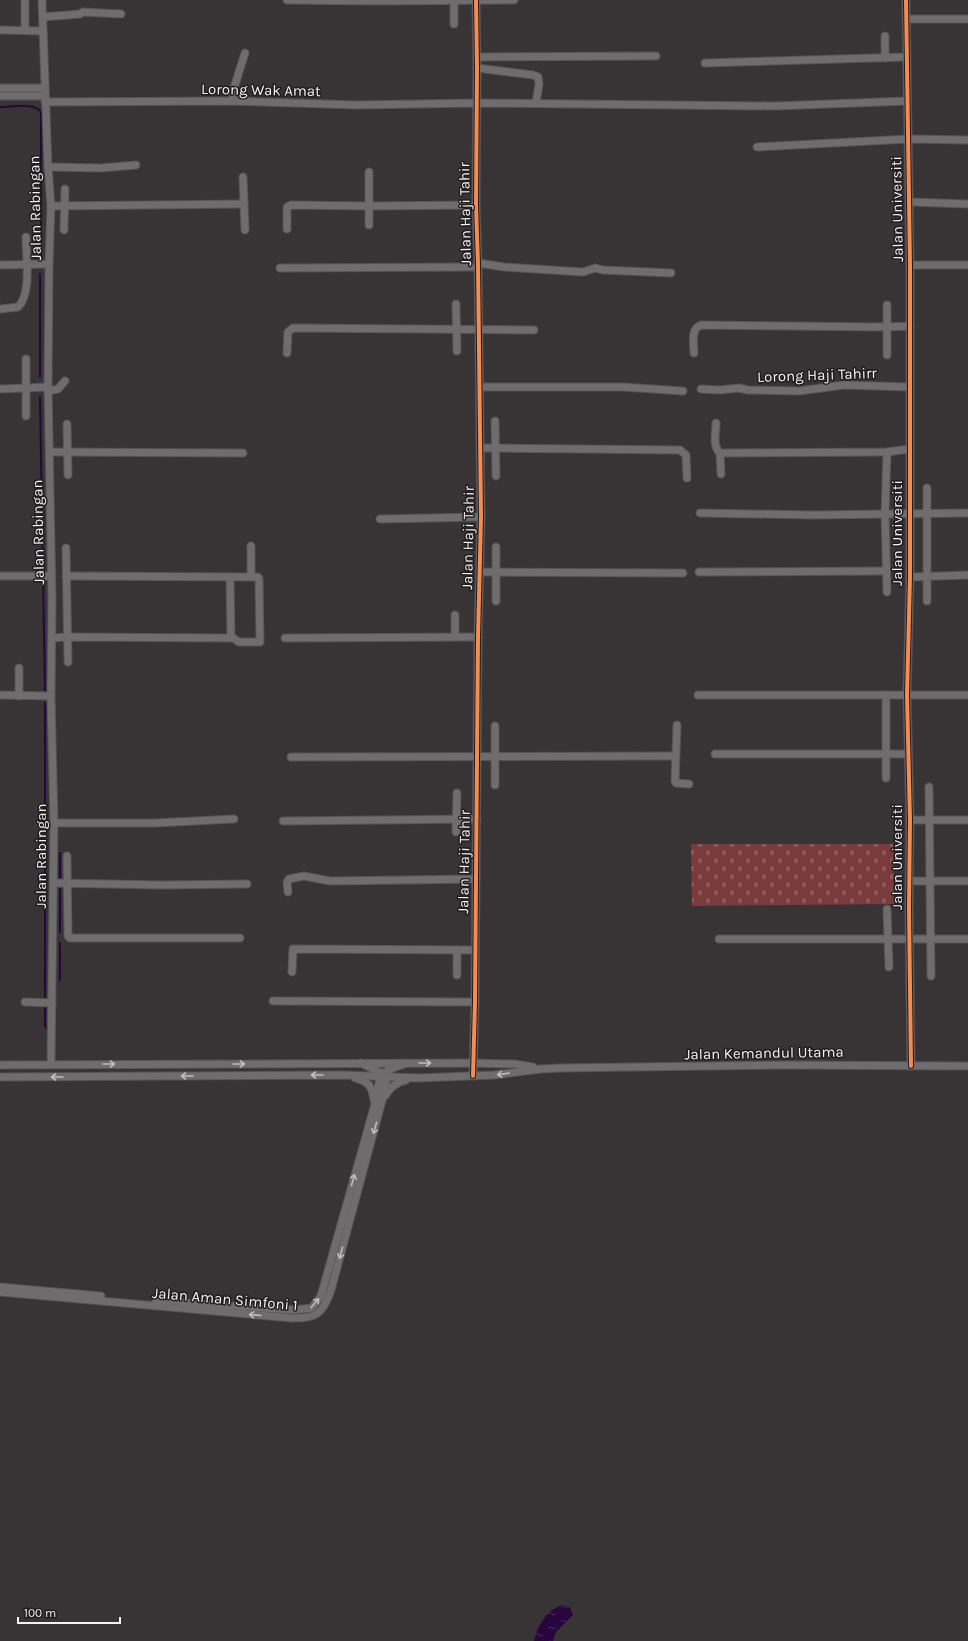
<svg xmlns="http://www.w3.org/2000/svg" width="968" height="1641" font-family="Karla,sans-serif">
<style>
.cemetery{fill:url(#cemetery-stones)}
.water{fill:url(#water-ripples)}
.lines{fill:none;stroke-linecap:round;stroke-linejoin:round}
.stream{stroke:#29053e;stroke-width:2}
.minor-casing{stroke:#575355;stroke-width:9}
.minor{stroke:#6f6c6e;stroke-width:7}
.cycleway-casing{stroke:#1e1c1d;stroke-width:6}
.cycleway{stroke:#f68b52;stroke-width:4}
.oneway{stroke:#bfbcbe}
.labels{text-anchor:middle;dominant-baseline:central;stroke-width:3;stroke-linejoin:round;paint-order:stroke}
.street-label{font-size:15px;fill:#f5f1f3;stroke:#1e1c1d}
</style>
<defs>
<pattern id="cemetery-stones" width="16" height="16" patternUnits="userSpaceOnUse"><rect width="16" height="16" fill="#7a3b3c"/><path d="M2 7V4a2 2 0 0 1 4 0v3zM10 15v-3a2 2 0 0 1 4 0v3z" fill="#8e5859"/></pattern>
<pattern id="water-ripples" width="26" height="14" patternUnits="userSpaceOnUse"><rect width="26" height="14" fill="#29053e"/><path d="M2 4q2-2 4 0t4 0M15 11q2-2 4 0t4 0" fill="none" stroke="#492a5a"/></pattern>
</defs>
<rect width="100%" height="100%" fill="#383436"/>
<path class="cemetery" d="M691,844H893L894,904L692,906Z"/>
<path class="water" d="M563,1605L570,1607L573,1615L556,1632L553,1641H534C538,1625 546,1610 563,1605Z"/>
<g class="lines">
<g class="stream">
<path d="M0,107C11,107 34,102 41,112V256"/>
<path d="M40,377V274"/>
<path d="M40,397L45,692"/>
<path d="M45,703V997"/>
<path d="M60,878V853"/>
<path d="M60,932V889"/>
<path d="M60,980V943"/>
<path d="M45,1008V1026L49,1031"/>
</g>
<defs>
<g id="minor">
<path d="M25,0V30"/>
<path d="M42,0L48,167L51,206L49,264L48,387L52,600L51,696L54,823L51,1064"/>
<path d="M287,0L374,1L514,0"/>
<path d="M454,0V24"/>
<path d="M906,0L910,265V577L907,695L910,820L909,908L911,1066"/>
<path d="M43,17L80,14L83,12L121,14"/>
<path d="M907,19H968"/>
<path d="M0,30L43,31"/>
<path d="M477,57L656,56"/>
<path d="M885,58V36"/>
<path d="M705,63L906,57"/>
<path d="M477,68L533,75L538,77L539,84L536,103"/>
<path d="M0,88H45"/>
<path d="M0,96H45"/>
<path d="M233,101V91L245,53"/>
<path d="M45,102L233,101L357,105L476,103L776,106L907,101"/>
<path d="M757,147L908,139L968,140"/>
<path d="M48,167L101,168L136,165"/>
<path d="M243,177L245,230"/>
<path d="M910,202L968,204"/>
<path d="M51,206L244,204"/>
<path d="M369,225V172"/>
<path d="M287,229V207L291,205L370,206L476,205"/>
<path d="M64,230L65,189"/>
<path d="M478,263L504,267L583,272L595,268L603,270L671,273"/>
<path d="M0,265L49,264"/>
<path d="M910,265H968"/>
<path d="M280,268L478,267"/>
<path d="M456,304L457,351"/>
<path d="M887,305V355"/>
<path d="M0,309L18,307C32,294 26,256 26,237"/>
<path d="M287,353L288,332L293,328L534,330"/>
<path d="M694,353C694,344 690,329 701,325L887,327L910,326"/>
<path d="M480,387H623L683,391"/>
<path d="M0,389L48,387"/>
<path d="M701,389L719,390L739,388L748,390L799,391L844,385L909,387"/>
<path d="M48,391L58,389L65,381"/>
<path d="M26,416V359"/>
<path d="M495,421L496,476"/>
<path d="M716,423C716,432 712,446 720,453L887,452L909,449"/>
<path d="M67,424L68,475"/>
<path d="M481,448L680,450L686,455L687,478"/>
<path d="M50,452L243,453"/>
<path d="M720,453L721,474"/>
<path d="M927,488V601"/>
<path d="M700,513L812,515L968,513"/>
<path d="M380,519L481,517"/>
<path d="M251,546V576"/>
<path d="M496,547V601"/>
<path d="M66,548L68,662"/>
<path d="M480,572L683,573"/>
<path d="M699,572L887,571"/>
<path d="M0,576H52"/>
<path d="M66,576L258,577L259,579L260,642H239L233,638"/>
<path d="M910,577L968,575"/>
<path d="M887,592L885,514L887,452"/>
<path d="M455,615V637"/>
<path d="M52,638L67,637L231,638L230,577"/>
<path d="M285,638L478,637"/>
<path d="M0,695L51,696"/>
<path d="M698,695H968"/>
<path d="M886,695V778"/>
<path d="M19,696V668"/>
<path d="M677,725L675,781L676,783L689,784"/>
<path d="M715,754H908"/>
<path d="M291,757L675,756"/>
<path d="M495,785V726"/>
<path d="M929,787L931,976"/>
<path d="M910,820H968"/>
<path d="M283,821L477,819"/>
<path d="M54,823H155L234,819"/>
<path d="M456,832L457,793"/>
<path d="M67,856L68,936L70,938H240"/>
<path d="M910,881H968"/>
<path d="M54,883L162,885L247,884"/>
<path d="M288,892L287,882L289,879L304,876L330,881L476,879"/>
<path d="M887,909L889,967"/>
<path d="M719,939H968"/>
<path d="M292,972L293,949L475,950"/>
<path d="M457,975V950"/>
<path d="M273,1001L475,1002"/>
<path d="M25,1002L52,1003"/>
<path d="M0,1065L473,1063L514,1064L533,1067"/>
<path d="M473,1076L475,1002L478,637L481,517L478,263L476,205L477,68L476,0"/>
<path d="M0,1077L344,1075L418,1078L494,1075L541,1069L560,1068L785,1065L968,1066"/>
<path d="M355,1078C369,1082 372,1086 374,1100"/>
<path d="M385,1096C390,1087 396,1082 406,1080"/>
<path d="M0,1287L101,1296"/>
<path d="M0,1292L292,1318C317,1319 323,1313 331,1290L384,1093L387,1076L361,1063"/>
<path d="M156,1301L294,1310L312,1308L321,1296L375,1104L380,1077C386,1069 398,1066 407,1063"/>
</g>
</defs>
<use href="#minor" class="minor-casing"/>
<use href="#minor" class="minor"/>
<defs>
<g id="cycleway">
<path d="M906,0L910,265V577L907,695L910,820L909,908L911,1066"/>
<path d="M473,1076L475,1002L478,637L481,517L478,263L476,205L477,68L476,0"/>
</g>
</defs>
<use href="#cycleway" class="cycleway-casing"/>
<use href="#cycleway" class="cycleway"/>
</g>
<defs><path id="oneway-shaft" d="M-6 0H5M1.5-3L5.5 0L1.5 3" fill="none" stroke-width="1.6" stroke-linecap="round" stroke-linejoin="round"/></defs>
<g class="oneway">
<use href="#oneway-shaft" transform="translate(425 1063)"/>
<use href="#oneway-shaft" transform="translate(109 1064)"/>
<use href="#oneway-shaft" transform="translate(239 1064)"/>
<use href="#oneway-shaft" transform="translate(503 1074) rotate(172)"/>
<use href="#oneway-shaft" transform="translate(317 1075) rotate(180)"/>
<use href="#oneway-shaft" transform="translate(187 1076) rotate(180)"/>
<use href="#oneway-shaft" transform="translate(57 1077) rotate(180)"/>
<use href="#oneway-shaft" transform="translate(375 1128) rotate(105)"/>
<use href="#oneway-shaft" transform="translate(353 1180) rotate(-75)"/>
<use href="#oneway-shaft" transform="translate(341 1253) rotate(105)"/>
<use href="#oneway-shaft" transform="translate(315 1303) rotate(-50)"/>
<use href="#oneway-shaft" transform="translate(255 1315) rotate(-175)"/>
</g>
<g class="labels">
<g class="street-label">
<text transform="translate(261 90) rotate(1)">Lorong Wak Amat</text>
<text transform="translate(35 208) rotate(-91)">Jalan Rabingan</text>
<text transform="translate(897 209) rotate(-91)">Jalan Universiti</text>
<text transform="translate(465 214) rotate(-91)">Jalan Haji Tahir</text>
<text transform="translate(817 375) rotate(-2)">Lorong Haji Tahirr</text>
<text transform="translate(38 532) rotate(-91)">Jalan Rabingan</text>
<text transform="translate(897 533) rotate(-90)">Jalan Universiti</text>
<text transform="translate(468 538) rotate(-89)">Jalan Haji Tahir</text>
<text transform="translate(41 856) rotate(-90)">Jalan Rabingan</text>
<text transform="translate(897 857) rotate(-90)">Jalan Universiti</text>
<text transform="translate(464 862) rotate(-89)">Jalan Haji Tahir</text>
<text transform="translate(764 1053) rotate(-1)">Jalan Kemandul Utama</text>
<text transform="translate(225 1299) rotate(5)">Jalan Aman Simfoni 1</text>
</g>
</g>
<path d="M18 1617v6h102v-6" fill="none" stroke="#f5f1f3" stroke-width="2"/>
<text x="24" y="1617" font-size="12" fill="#f5f1f3" stroke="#1e1c1d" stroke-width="3" paint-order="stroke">100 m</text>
</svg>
